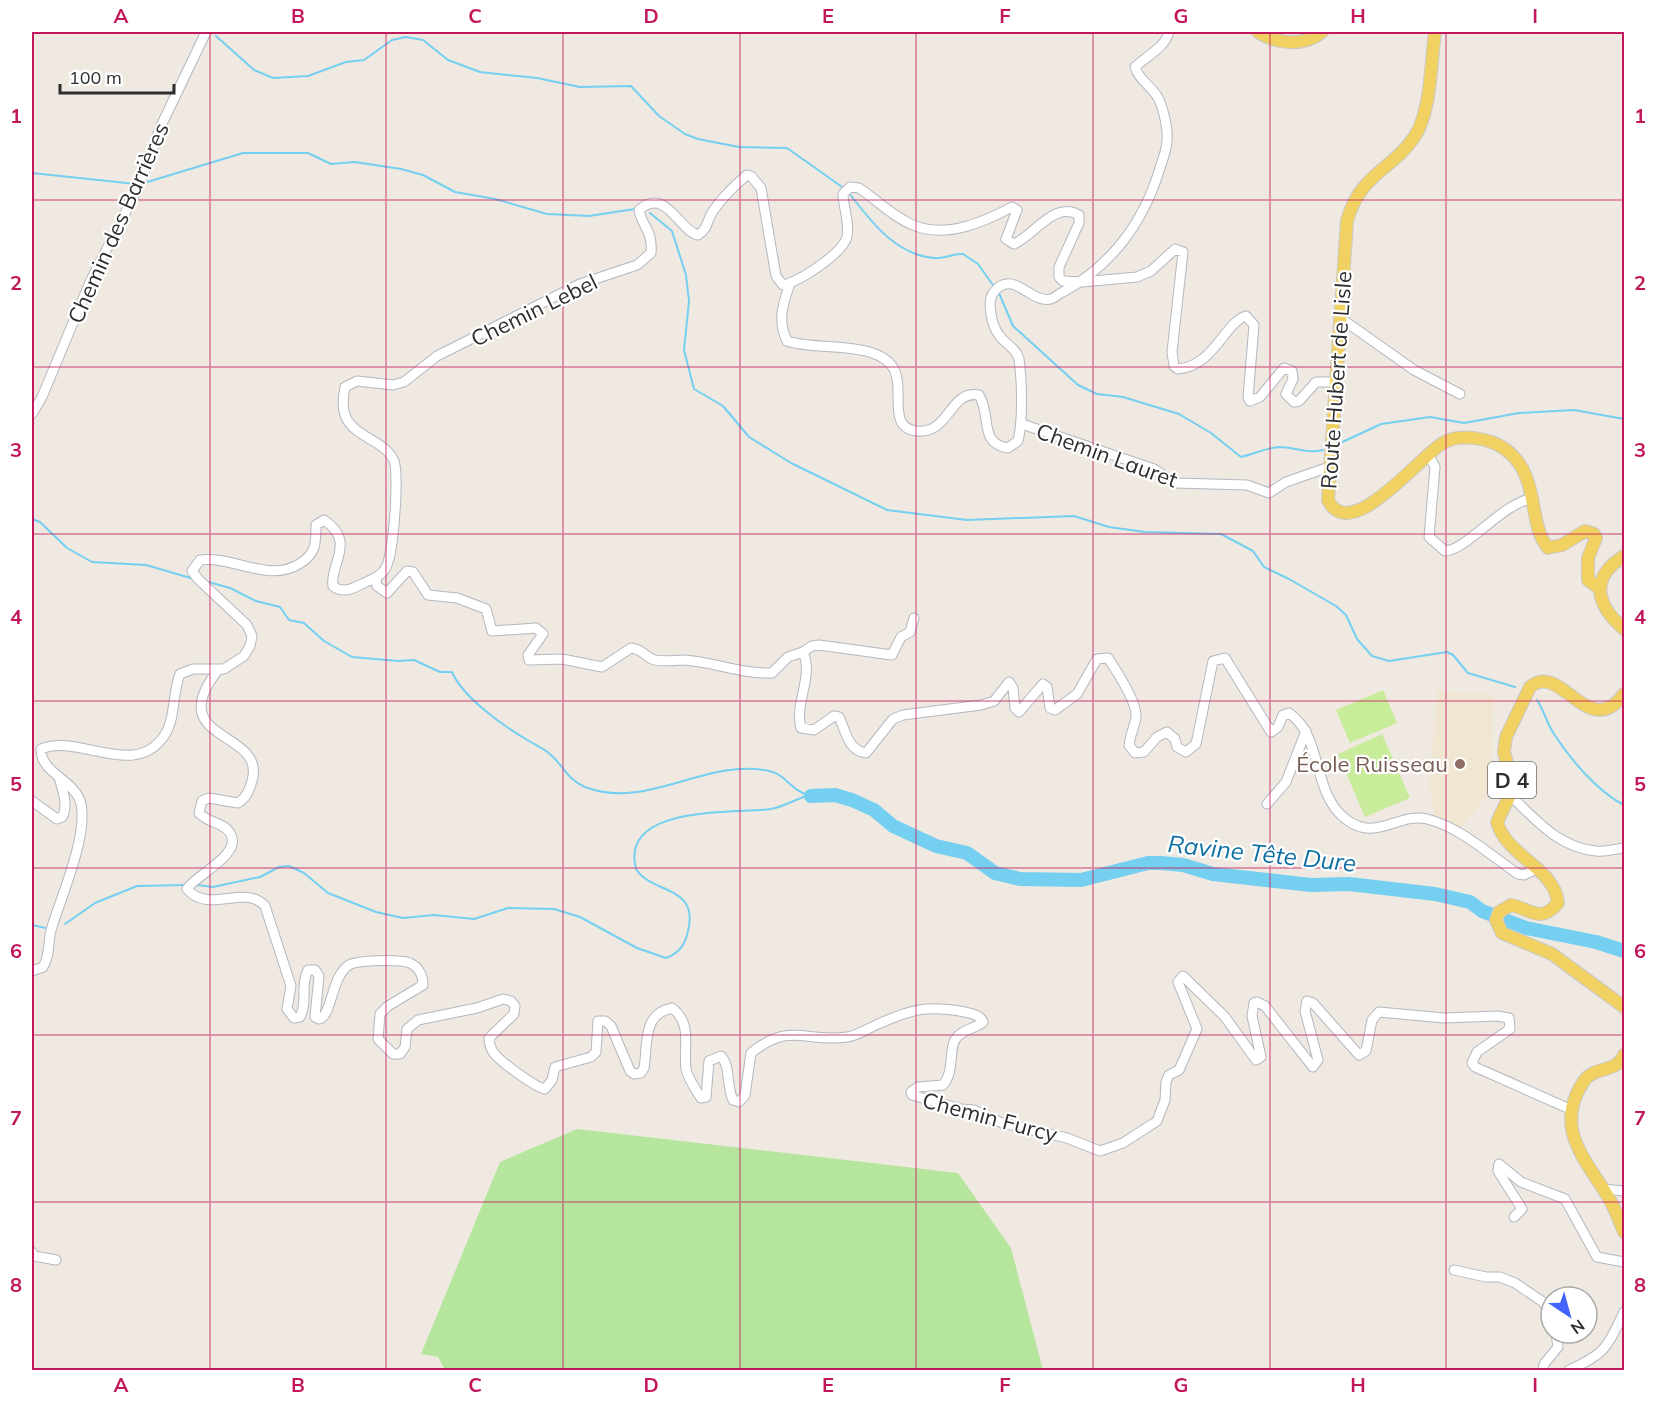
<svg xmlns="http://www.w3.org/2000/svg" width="1656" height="1402" font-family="Mulish,sans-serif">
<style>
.education{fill:#f0e6d1}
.green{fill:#b6e59e}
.pitch{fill:#c9ec9a}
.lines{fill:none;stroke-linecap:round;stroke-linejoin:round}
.stream{stroke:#75cff0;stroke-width:2}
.river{stroke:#75cff0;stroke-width:14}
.minor-casing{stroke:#b4b7c1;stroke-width:11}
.major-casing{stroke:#c9c9c9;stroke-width:14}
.minor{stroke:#fff;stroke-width:9}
.major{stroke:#f2d163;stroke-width:12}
.grid{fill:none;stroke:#c2185b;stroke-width:1.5;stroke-opacity:0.55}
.education-dot{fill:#8d6e63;stroke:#fff;stroke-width:2}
.labels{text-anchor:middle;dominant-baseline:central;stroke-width:4.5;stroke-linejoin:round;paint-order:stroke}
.shield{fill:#fff;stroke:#6d6d6d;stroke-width:1.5}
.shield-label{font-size:21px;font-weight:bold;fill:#2e2e2e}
.street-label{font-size:22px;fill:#2e2e2e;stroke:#fff}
.education-label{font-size:22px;fill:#785e54;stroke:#fff;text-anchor:end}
.water-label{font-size:24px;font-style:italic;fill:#0d6fa3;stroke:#fff}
.neatline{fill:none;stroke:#c2185b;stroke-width:2}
.grid-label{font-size:20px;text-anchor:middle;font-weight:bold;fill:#c2185b}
</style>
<rect width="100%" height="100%" fill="#efe9e1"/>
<path class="education" d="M1437,691L1494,695L1490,792L1461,828L1435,818L1427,768L1432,759Z"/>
<path class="green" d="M577,1129L958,1173L1011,1248L1043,1370H445L438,1357L421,1354L500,1162Z"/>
<g class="pitch">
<path d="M1383,690L1397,723L1350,743L1336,710Z"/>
<path d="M1382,734L1410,798L1365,817L1338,754Z"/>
</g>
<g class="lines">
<g class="stream">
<path d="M216,36L254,70L273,78L308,76L346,62L364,60L392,40L406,37L423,40L448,60L480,72L537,78L580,87L631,86L659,116L685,134L698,139L739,147L787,148L845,189"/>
<path d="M32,173L136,184"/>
<path d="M144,183L243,153H308L331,164L355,162L401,169L423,175L455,192L495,199L547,214L589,216L635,209"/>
<path d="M849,193C871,222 897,256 935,258C945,259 953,253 963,254L978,264L995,288"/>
<path d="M650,213L672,231L686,275L689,301L684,350L694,389L723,406L749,437L791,463L887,510L967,520L1074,516L1109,527L1145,532L1221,534L1253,551L1264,567L1289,579L1336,606L1346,615L1357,639L1372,656L1389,661L1447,652L1453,655L1468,673L1515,687"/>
<path d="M999,293L1013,326L1078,385L1097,394L1123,397L1179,414L1211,433L1241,457C1254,454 1265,448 1279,447C1295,447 1307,454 1323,450"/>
<path d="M1336,445L1381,424L1430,417L1464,423L1519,413L1574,410L1624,419"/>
<path d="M32,519L40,522L67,548L92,562L146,565L194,579"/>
<path d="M205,581L230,588L256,601L280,607L289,620L304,623L324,641L352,657L398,661L414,660L440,672H452C463,698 505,727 529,741C537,746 546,749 552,756C564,767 568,780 585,787C648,811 706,757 769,771C786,774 790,791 811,796"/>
<path d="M1537,700C1544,710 1547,724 1554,734C1570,759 1598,792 1624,805"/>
<path d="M197,885L213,887L260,877L279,867L289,866L304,873L328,893L376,912L403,918L434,915L474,919L508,908L554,909L580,917L637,948L666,958C677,954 684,947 687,935C702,884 652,895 636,869C619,804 735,814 771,809C783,807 794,800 806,796"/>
<path d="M65,924L95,903L137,886L186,885"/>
<path d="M32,925L46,928"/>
</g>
<path class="river" d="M811,796L835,795L852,800L874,810L893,826L936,846L967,853L995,873L1020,879L1081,880L1148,863H1161L1183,865L1213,874L1311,885L1349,884L1435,894L1470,902L1482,911L1526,928L1596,942L1624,951"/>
<defs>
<g id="minor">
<path d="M790,283C783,304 777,320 787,341C814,351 873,340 892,366C907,387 885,428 917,431C950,434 949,390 979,395C992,416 978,443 1008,448L1018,441C1023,421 1022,381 1019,359C1017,349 1004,343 999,335C992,326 986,301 994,292C1012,268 1031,304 1051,299C1055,298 1059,293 1063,292C1111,266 1143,223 1159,171C1162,161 1167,150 1167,140C1168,128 1163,106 1157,96C1150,85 1139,80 1135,67C1146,56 1165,48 1169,32"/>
<path d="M1339,317L1414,370L1460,394"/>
<path d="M32,414L42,397L90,282L140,184L160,128L206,32"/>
<path d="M1022,424L1154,469L1175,483L1247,485L1269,493L1286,482L1329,467"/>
<path d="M1429,455L1435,467L1429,537L1445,551C1467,550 1501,504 1533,498"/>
<path d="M376,578L377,586L387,593L407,571L413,572L428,595L457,598L486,609L492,631L536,628L543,634L528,655L529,660L562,659L602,667L631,648C643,649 646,658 655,660C665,662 674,660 684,660C714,662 741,674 772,673L788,657L803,652C814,677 794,703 801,728L814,730L834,716L839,717C846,731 848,751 866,753L893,719L903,715L981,705L994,701L1009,682L1013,688L1015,708L1019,712L1043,684L1047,687L1050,708L1055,710L1077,694L1097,659L1108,658C1116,670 1138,703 1136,718C1134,727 1130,736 1129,745L1135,753L1144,752L1157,737L1167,732L1175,739L1177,747L1186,752L1196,744L1213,661L1225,658L1271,732L1278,727L1283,715L1289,713C1324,737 1311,794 1347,820C1377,842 1399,812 1427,819C1460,827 1490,855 1518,874L1524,875L1536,869"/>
<path d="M803,652L812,646L819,645L892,655L901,637L910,632L914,618"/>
<path d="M218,670C161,743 267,729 252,781C249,791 247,797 238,803L209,798L202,801L199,813C207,823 224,822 230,833C244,854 194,876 187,889C209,915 244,883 265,906L291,986L287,1009L294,1018L300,1017C308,1002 300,985 308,970H315L319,976L315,1017L319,1019C332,1017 331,976 349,965C358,960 400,959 410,963C419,967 423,976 423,985L388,1006L380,1014L378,1039L393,1054H400L405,1047L407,1029L418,1020L477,1008L503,999L511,1001L515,1006L514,1014L489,1038C489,1043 490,1047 493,1052C499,1061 535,1087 545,1089L552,1080L555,1067L591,1057L596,1052L598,1021H605L611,1026L630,1071L634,1074L641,1073L644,1068C648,1044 642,1014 672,1008C693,1024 683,1047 686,1069C688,1079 696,1090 701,1098L706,1097L709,1061L721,1056C731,1067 726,1086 733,1100L739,1102L745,1095L751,1053C791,1021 804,1043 847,1037C857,1036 867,1029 876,1025C911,1009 927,1005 965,1012C972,1014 981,1015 983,1022C976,1028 965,1029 958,1036C947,1046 956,1070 943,1085L918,1087L911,1092L912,1095L961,1109L974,1110L1002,1123L1067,1138L1100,1151L1123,1143L1157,1121L1165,1100L1166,1082L1169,1075L1179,1070L1197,1029L1178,982L1183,976L1225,1017L1256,1060L1261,1057L1252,1016L1254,1003L1257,1002L1265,1006L1313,1067L1318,1060L1305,1011L1307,1001L1313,1003L1359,1055L1366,1051L1372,1020L1379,1012L1444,1018L1497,1016L1509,1018L1510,1029L1477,1052L1472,1063L1475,1067L1572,1110"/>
<path d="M1510,795C1535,819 1559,848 1596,851C1606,852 1615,849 1624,848"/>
<path d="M32,801L57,819L62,817C69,806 62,789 59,777"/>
<path d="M1267,804L1286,782L1306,731"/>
<path d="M32,971L43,967C51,954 47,941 52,927C61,897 92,827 79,798C70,779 40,771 41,749C78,733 134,780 164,736C176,719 172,693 180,674L193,669H224L244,656L250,646L252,636L247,625L198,579L192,571L200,560C235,556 268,583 299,564C316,554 316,544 316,525L324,520C357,542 329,565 333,586C344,595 355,587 366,582C373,579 381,576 385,569C394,557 399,474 394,461C381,432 333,440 345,387L357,381L393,385L404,382L437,356L580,284L637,265L651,253C653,230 642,227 639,210C666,186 679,231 698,235C708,229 707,220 713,211C722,198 735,185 747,175L751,176L761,188L776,276L783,285C800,281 842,254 847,237C850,223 843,207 843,194L850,187L859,188C877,200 893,217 913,225C946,239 984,222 1012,207L1017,210L1006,239L1014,244C1034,236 1054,200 1079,215V223L1059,267V277L1063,281L1082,282L1137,277L1151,271L1175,249L1183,252L1172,352L1174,366L1178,369C1214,366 1225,322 1246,316L1254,325L1248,398L1250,401L1260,397L1284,368L1292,371L1293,379L1286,394L1294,402L1299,401L1316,382H1335"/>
<path d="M1603,1189L1624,1191"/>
<path d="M1514,1217L1522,1209L1498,1171L1499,1164L1521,1182L1565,1199L1597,1257L1624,1262"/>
<path d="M32,1252L34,1256L56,1260"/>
<path d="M1454,1270L1486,1277H1500L1515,1283L1543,1302L1551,1314"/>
<path d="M1543,1370L1544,1364L1558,1347L1556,1333"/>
<path d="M1569,1370C1606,1354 1607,1347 1624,1312"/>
</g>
<g id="major">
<path d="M1258,32C1277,44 1304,47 1322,32"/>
<path d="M1435,32C1431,61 1431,111 1415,136C1393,170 1360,173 1347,221L1328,500C1350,546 1421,455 1443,443C1460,433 1490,438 1505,449C1541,475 1527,523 1548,548L1562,545L1585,531L1594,534L1596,538L1588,558V580L1600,589"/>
<path d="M1624,556C1589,578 1596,605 1624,629"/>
<path d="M1624,694C1588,743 1561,660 1530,687L1506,737L1504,752L1512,782L1510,795L1497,822C1506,856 1555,868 1558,903C1540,924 1531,909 1511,905L1499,912L1496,920L1502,933L1552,954L1624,1007"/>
<path d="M1624,1055C1617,1073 1594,1066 1584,1081C1551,1130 1589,1162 1611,1202C1616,1212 1620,1222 1624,1232"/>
</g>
</defs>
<use href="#minor" class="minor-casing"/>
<use href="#major" class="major-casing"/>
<use href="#minor" class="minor"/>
<use href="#major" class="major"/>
</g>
<path class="grid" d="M210,32V1370M386,32V1370M563,32V1370M740,32V1370M916,32V1370M1093,32V1370M1270,32V1370M1446,32V1370M32,200H1624M32,367H1624M32,534H1624M32,701H1624M32,868H1624M32,1035H1624M32,1202H1624"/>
<circle class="education-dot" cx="1460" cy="764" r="6"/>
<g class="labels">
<rect class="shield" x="1488" y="762" width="48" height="36" rx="4.5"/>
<g class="shield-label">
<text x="1512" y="780">D 4</text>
</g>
<g class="street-label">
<text transform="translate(118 223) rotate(-66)">Chemin des Barrières</text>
<text transform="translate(534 310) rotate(-26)">Chemin Lebel</text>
<text transform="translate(1336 380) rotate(-86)">Route Hubert de Lisle</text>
<text transform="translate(1107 455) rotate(20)">Chemin Lauret</text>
<text transform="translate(990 1117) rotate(15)">Chemin Furcy</text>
</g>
<g class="education-label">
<text x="1448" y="764">École Ruisseau</text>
</g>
<g class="water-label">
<text transform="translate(1262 853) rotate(6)">Ravine Tête Dure</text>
</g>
</g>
<rect width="1656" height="1402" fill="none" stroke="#ffffff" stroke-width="66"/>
<g transform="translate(1569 1315) rotate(144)"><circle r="28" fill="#ffffff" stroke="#ababab" stroke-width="1.5"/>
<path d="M0-4.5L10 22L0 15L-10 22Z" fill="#4264fb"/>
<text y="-9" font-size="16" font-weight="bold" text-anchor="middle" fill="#2e2e2e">N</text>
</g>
<path d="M60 84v9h114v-9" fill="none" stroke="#2e2e2e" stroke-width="3"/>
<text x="69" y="84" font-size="18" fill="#2e2e2e" stroke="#ffffff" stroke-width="4.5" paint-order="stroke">100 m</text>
<rect x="33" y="33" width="1590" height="1336" class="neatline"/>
<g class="grid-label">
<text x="121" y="23">A</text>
<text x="298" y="23">B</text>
<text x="475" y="23">C</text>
<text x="651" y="23">D</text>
<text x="828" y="23">E</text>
<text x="1005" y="23">F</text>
<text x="1181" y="23">G</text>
<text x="1358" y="23">H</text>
<text x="1535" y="23">I</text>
<text x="16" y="123">1</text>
<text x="1640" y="123">1</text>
<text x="16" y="290">2</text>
<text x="1640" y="290">2</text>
<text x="16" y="457">3</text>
<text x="1640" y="457">3</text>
<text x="16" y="624">4</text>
<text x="1640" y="624">4</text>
<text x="16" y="791">5</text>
<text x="1640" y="791">5</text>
<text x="16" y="958">6</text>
<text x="1640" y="958">6</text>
<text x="16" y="1125">7</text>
<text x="1640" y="1125">7</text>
<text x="16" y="1292">8</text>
<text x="1640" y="1292">8</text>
<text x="121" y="1392">A</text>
<text x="298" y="1392">B</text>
<text x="475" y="1392">C</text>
<text x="651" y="1392">D</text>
<text x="828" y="1392">E</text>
<text x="1005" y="1392">F</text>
<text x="1181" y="1392">G</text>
<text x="1358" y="1392">H</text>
<text x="1535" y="1392">I</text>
</g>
</svg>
